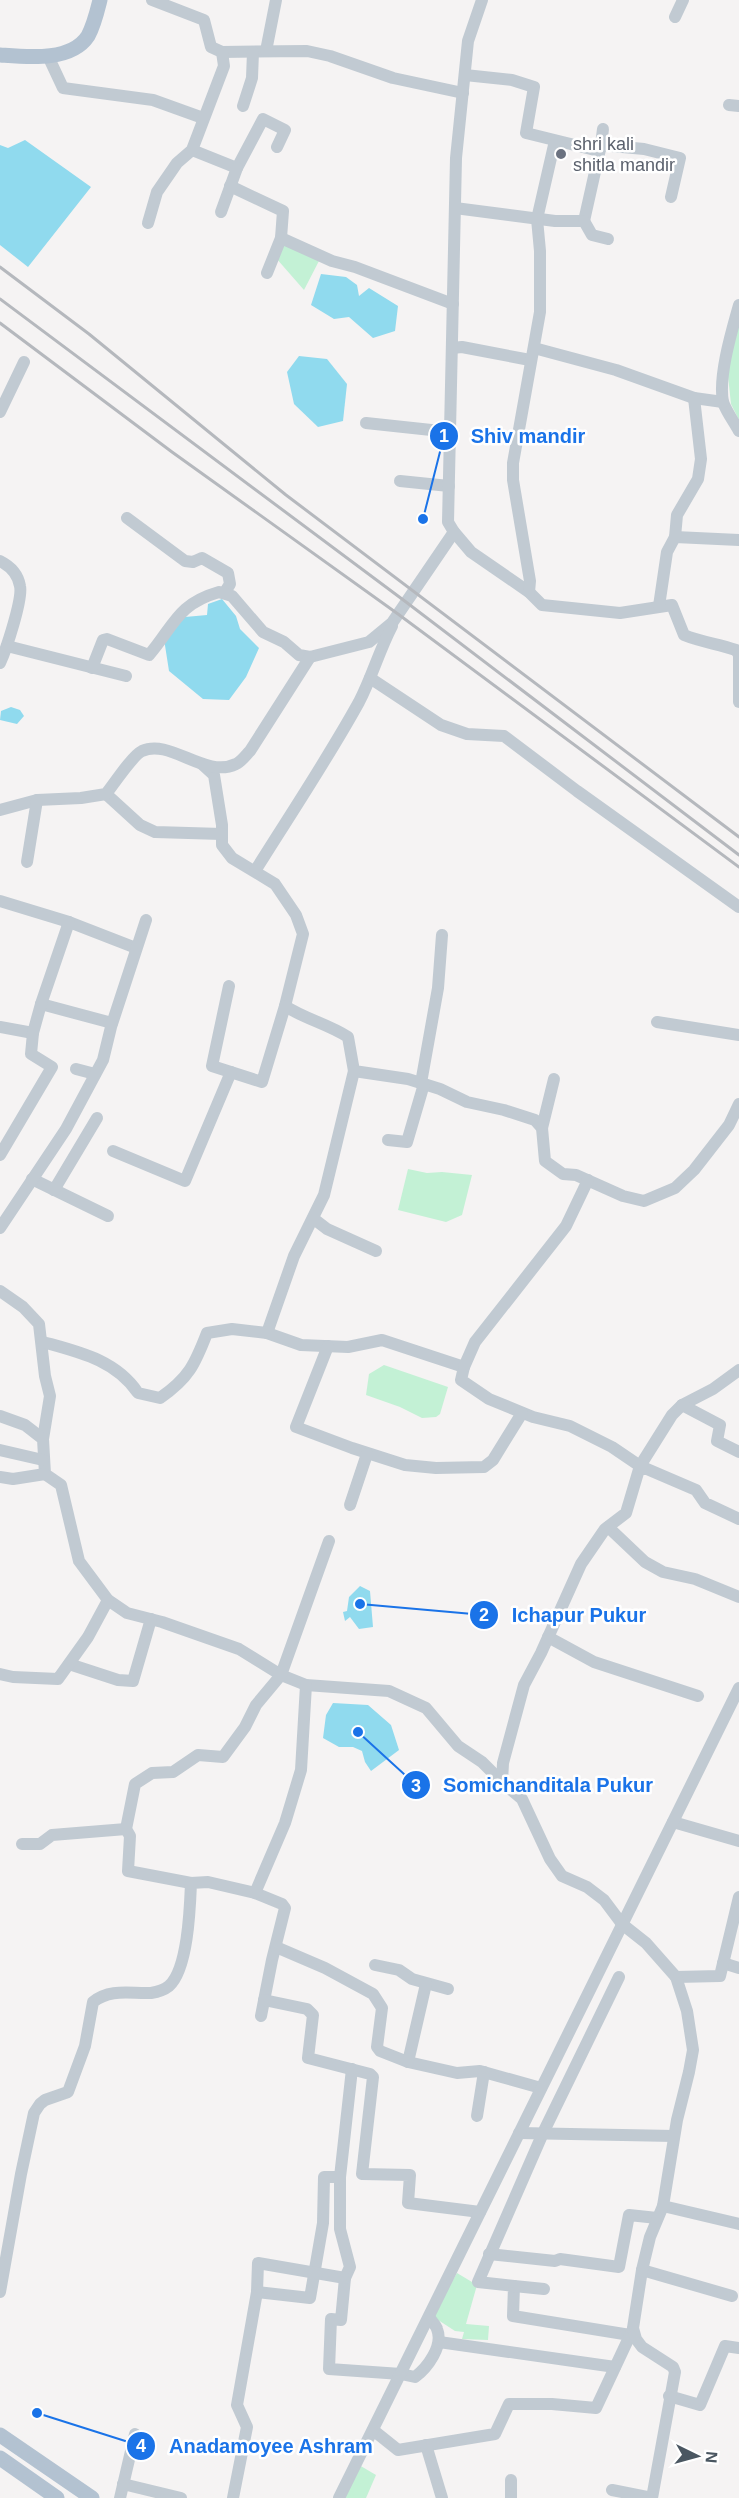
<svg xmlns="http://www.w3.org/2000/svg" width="739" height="2498" font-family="Arial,sans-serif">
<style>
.green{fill:#c3f1d5}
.water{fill:#90daee}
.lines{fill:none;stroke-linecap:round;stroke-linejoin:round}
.minor{stroke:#c1cad2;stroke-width:12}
.major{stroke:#b3c2d1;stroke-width:15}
.rail{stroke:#b5b8bd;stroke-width:3}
.worship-dot{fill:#6b7280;stroke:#fff;stroke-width:2}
.labels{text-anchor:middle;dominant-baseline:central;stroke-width:5;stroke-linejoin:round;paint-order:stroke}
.worship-label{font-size:18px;fill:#5b616d;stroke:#fff;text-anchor:start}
.leader{fill:none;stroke:#1a73e8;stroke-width:2}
.callout-dot{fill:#1a73e8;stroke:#fff;stroke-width:2}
.mark-label{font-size:18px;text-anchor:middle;font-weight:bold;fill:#fff}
.callout-label{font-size:20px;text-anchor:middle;font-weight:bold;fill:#1a73e8;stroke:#fff;stroke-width:5;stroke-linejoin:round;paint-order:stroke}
</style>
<rect width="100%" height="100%" fill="#f5f3f3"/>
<g class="green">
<path d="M282,240L321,257L304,290L276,258Z"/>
<path d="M739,314V420L731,404L726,357Z"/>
<path d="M408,1169L427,1173L442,1172L472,1175L462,1215L446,1222L398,1210Z"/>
<path d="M384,1365L448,1387L440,1414L436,1417L422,1418L400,1407L366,1395L369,1374Z"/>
<path d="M457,2273L477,2285L466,2324L489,2326L488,2340L462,2339L464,2332L455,2331L432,2316Z"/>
<path d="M359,2465L376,2475L366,2498H344Z"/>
</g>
<g class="water">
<path d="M25,140L91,187L28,267L0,245V145L8,148Z"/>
<path d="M321,274L346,277L357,285L359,296L369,288L398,306L395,331L373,338L349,317L334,319L311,305Z"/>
<path d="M299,356L327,359L347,384L343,421L318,427L294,404L287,372Z"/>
<path d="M222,599L236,616L240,629L259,648L246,677L229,700L203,699L169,671L164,639L185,617L207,615L208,604Z"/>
<path d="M11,707L20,710L24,716L17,724L0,720L1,711Z"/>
<path d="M360,1586L370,1591L373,1627L359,1629L350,1617L345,1621L343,1612L347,1611L349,1597Z"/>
<path d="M333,1703L368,1705L391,1725L399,1750L371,1771L365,1762L362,1751L353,1747H339L323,1738L326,1715Z"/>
</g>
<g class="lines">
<g class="minor">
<path d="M152,0L204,20L211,47L222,52L307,51L330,56L393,78L463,93"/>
<path d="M675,17L683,0"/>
<path d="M266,51L276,0"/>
<path d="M48,56L63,88L153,100L203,118"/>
<path d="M465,75L512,80L534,87L526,133L599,151"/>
<path d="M729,105L739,106"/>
<path d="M243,106L252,78L253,52"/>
<path d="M601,145L603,129"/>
<path d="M192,150L237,168L263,119L285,130L277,147"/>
<path d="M230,186L283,211L281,238L267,273"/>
<path d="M455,208L555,221H584L601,145L644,149L680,158L671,197"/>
<path d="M221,212L237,168"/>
<path d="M584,221L592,235L608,239"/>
<path d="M148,223L157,192L177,163L192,150L224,66L222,52"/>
<path d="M281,238L332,261L355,267L453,304"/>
<path d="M739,305C732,330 718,376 723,402C726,411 734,422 739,431"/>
<path d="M452,348L462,347L530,360"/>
<path d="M534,348L616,370L694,398L723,402"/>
<path d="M0,412L24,362"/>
<path d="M366,423L450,432"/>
<path d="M400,481L449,486"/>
<path d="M127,518L185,561L193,562L202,558L228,573L230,584L225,592"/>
<path d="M454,532L471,552L529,592L542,605L620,613L672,605L684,635C701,642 719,644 736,650L739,655"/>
<path d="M675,537L739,540"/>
<path d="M0,561C10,566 18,574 20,586C23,599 6,650 0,663"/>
<path d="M529,592L530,581L513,480V463L540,312V251L537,219L554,145"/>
<path d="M659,606L667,552L675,537L677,515L698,479L701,459L694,398"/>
<path d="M7,646L126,676"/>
<path d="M739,656V702"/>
<path d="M92,668L103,640L107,639L149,655C174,626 177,604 219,592L232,596L263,632L284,642L299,655L310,657L369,642L392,623L454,532L448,522L456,158L468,41L482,0"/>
<path d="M370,678L441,725L467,734L504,736L577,791L739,907"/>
<path d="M202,764L214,775L222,825V845L232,858L275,884L296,915L303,934L285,1006C305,1019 328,1024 348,1037L354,1071L408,1079L440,1089L467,1102L504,1110L535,1120L542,1128L545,1161L563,1174L576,1175L623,1196L644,1201L675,1188L694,1170L729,1125L739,1104"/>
<path d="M106,794L140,825L155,832L222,834"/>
<path d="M0,810L37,800L81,798L106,794C114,784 132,756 142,751C170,738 205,779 236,764C241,762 246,755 250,751L310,657"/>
<path d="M27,862L37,800"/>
<path d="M255,871C290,815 327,760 359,702C372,677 379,651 392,626"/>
<path d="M0,901L69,922L136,948"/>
<path d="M229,986L212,1066L262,1082L285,1006"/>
<path d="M41,1004L112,1023"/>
<path d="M657,1022L739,1035"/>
<path d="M0,1027L33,1033"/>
<path d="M76,1069L95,1074"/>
<path d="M421,1083L438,988L442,935"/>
<path d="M542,1128L554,1079"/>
<path d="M388,1140L407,1142L424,1084"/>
<path d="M113,1151L185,1181L231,1072"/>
<path d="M0,1155L52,1067L31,1054L33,1033L41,1004L69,922"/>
<path d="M32,1179L108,1216"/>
<path d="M54,1190L97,1118"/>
<path d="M314,1219L327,1229L376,1251"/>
<path d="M0,1228L66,1129L103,1060L111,1027L146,920"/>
<path d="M0,1291L23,1307L39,1324L45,1376L50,1396L43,1439"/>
<path d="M267,1333L294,1256L324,1195L354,1071"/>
<path d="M43,1342C79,1352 116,1360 138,1393L160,1398C189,1378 195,1364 207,1333L232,1329L267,1333L301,1345L348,1347L382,1340L464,1367L461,1380L489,1399L533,1417L570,1426L612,1447L640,1466L672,1415L682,1405L713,1389L739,1370"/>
<path d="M328,1346L296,1427L352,1448L405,1465L436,1468L484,1467L493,1460L522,1413"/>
<path d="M464,1367L475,1342L566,1226L588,1180"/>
<path d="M682,1405L720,1425L717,1441L739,1452"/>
<path d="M0,1416L25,1425L43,1439L45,1474L61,1485L79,1561L108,1600L127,1613L162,1622L239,1649L281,1675L306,1685L389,1691L426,1708L458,1746L482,1762L502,1782"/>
<path d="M0,1450L43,1460"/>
<path d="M0,1477L13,1479L45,1474"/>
<path d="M350,1505L367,1454"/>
<path d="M608,1527L645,1562L663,1572L695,1579L739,1597"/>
<path d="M548,1637L594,1662L698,1696"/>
<path d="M69,1664L118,1680L133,1681L151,1619"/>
<path d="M0,1674L13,1677L58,1679L88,1637L108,1600"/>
<path d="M673,1822L739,1841"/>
<path d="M22,1844H40L52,1835L126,1829"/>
<path d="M191,1883L128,1871L130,1836L126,1829L135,1784L152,1773L173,1772L198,1755L223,1757L245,1727L256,1705L281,1675L329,1541"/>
<path d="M255,1893L282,1904L285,1908L272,1960L261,2016"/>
<path d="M276,1947L325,1968L373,1994L382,2008L377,2047L380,2051L408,2062L457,2073L480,2071L541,2088"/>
<path d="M723,1963L739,1968"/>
<path d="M375,1965L399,1970L412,1979L448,1989"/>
<path d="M619,1977L543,2133L478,2282L514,2286L513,2316L630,2335"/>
<path d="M676,1977L720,1976L739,1897"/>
<path d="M264,2000L307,2009L313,2015L308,2058L370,2074L373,2077L362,2174L410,2175L408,2203L480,2212"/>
<path d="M408,2062L426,1984"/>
<path d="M477,2116L484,2072"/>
<path d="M519,2133L674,2136"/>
<path d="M340,2177V2229L350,2267L345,2278L341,2320L331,2319L329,2369L401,2374L415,2377C427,2368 444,2346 437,2329C436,2325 431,2321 429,2317"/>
<path d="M663,2206L739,2224"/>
<path d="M489,2254L555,2261L560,2259L619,2267L629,2215L657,2218"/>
<path d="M642,2270L732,2296"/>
<path d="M514,2286L544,2289"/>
<path d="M0,2292L21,2174L34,2113L40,2104L45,2100L68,2092L85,2046L93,2002C111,1988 131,1994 151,1993C157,1992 164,1990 169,1986C188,1969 190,1908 191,1883L208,1882L255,1893L285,1823L301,1770L306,1685"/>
<path d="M257,2292L310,2298L323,2223L324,2177H340L352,2069"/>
<path d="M439,2342L615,2367"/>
<path d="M669,2396L700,2405L725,2346L739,2348"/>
<path d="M373,2430L398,2450L495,2434L509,2404H552L596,2408L633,2329"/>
<path d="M426,2445L442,2498"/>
<path d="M511,2480V2498"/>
<path d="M123,2484L181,2498"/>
<path d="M612,2490L652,2498"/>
<path d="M120,2498L135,2434"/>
<path d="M233,2498L247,2427L237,2405L257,2292L258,2263L345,2278"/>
<path d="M339,2498L739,1688"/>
<path d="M652,2498L675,2372L673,2367L642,2347L636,2339L633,2328L642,2270L650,2237L663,2206L677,2120L689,2072L693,2050L687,2011L676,1977L646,1943L622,1924L604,1900L587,1887L562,1876L550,1859L522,1799L502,1782L503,1763L524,1685L541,1653L581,1564L605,1529L626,1513L640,1466L696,1490L705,1503L739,1519"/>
</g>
<g class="major">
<path d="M0,55C27,57 71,62 88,36C94,25 97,12 100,0"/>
<path d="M0,2435L92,2498"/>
<path d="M0,2458L57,2498"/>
</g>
<g class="rail">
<path d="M0,267L89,334L286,495L739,837"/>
<path d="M0,299L406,602L739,855"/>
<path d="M0,323L172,452L398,614L739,867"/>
</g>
</g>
<circle class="worship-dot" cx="561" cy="154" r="6"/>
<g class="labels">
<g class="worship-label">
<text x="573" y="144">shri kali<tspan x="573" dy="21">shitla mandir</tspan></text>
</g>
</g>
<path class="leader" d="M423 519L444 436M360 1604L484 1615M358 1732L416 1785M37 2413L141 2446"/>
<g class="callout-dot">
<circle cx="423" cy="519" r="6"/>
<circle cx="360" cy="1604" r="6"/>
<circle cx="358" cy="1732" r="6"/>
<circle cx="37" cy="2413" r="6"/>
<circle cx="444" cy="436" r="15"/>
<circle cx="484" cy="1615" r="15"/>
<circle cx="416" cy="1785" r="15"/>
<circle cx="141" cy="2446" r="15"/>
</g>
<g class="mark-label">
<text x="444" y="442">1</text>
<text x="484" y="1621">2</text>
<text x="416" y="1792">3</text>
<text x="141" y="2452">4</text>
</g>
<g class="callout-label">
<text x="528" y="443">Shiv mandir</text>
<text x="579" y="1622">Ichapur Pukur</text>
<text x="548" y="1792">Somichanditala Pukur</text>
<text x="271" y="2453">Anadamoyee Ashram</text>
</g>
<g transform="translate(697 2456) rotate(95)" stroke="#ffffff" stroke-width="4.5" paint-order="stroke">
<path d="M0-4.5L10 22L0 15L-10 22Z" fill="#4a5661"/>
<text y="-9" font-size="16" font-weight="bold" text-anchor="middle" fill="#4a5661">N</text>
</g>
</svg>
